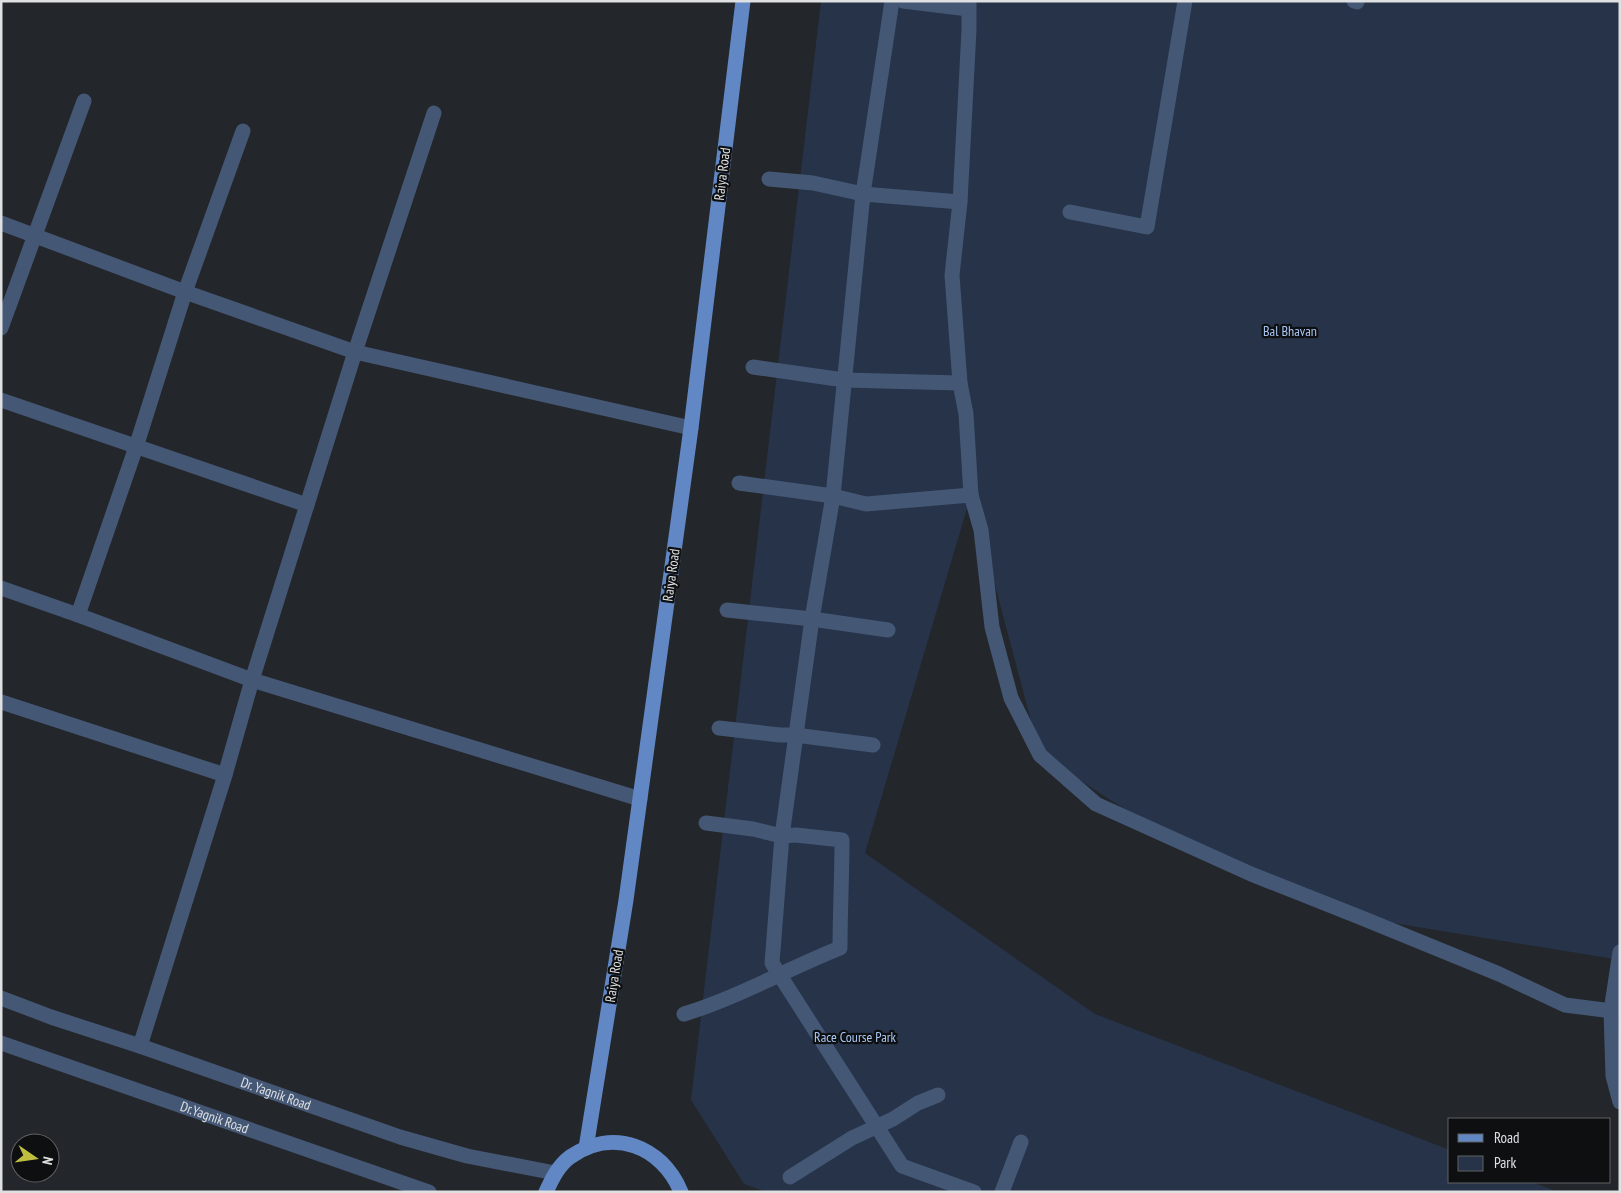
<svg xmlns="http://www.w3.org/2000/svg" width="1621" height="1193" font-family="'PT Sans Narrow',sans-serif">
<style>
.green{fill:#263348}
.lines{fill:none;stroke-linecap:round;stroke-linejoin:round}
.minor{stroke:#445775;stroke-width:15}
.major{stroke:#6188c4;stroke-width:15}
.labels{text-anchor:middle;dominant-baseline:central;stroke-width:4.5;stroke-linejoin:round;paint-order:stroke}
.street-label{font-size:14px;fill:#dee0e2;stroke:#0d0f11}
.park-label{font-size:14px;fill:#aac8f5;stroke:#0d0f11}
</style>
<rect width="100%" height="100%" fill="#23262a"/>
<path class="green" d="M821,1H1620V960L1362,918L1167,836L1040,755L971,495L865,853L1095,1014L1450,1150V1182H1532L1558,1192H766L744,1184L691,1100Z"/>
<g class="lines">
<g class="minor">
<path d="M892,1L863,194L833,496L812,619L782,836L772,963L902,1166L974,1192"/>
<path d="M903,1L968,9"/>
<path d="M969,1V30L960,202L952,275L960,383L966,414L971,495L981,530L992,627L1011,698L1040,755L1096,804L1251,874L1362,918L1499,974L1565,1005L1620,1012"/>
<path d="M1354,1L1357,2"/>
<path d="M769,179L813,183L863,194L960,202"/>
<path d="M1070,212L1147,227L1185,1"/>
<path d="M1,223L185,292L355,352L691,428"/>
<path d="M1,328L84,101"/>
<path d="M753,367L844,380L960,383"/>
<path d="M1,400L307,505"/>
<path d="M739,483L833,496L866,504L971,495"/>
<path d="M1,588L78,615L252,680L640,799"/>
<path d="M727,610L812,619L888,630"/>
<path d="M78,615L136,447L185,292L243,131"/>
<path d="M1,702L225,775"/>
<path d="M719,728L780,735H795L873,745"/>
<path d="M1620,952L1611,1011L1613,1076L1620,1102"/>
<path id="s1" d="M1,998L51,1017L140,1046L400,1137L467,1156L555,1173"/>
<path d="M684,1014C739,997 787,969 840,948C840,912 842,876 842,840L796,835L782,836L753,829L706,823"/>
<path id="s2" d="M1,1043L429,1192"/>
<path d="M140,1046L225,775L252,680L355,352L434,113"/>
<path d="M790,1177L852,1138L893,1119L918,1103L938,1095"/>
<path d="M1002,1192L1021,1142"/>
</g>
<g class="major">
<path d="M586,1148L626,900L691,428L743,1"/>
<path d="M546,1192C552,1179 558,1166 570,1157C613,1127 662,1146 681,1192"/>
</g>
</g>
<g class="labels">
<g class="street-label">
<text transform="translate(722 174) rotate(-83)">Raiya Road</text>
<text transform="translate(671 575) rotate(-82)">Raiya Road</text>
<text transform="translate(614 976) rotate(-81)">Raiya Road</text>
<text stroke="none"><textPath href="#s1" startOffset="291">Dr. Yagnik Road</textPath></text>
<text stroke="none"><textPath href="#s2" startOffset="226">Dr.Yagnik Road</textPath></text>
</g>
<g class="park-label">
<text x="1290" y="331">Bal Bhavan</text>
<text x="855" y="1037">Race Course Park</text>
</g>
</g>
<rect width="1621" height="1193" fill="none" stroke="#dee0e2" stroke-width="5"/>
<rect x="1448" y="1118" width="162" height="65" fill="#0d0f11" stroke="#616365"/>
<rect x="1458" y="1134" width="25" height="8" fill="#6188c4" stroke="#616365"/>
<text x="1494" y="1143" font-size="15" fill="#dee0e2">Road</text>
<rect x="1458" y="1156" width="25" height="15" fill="#263348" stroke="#616365"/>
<text x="1494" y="1168" font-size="15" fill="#dee0e2">Park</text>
<g transform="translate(35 1158) rotate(103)"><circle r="24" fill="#0d0f11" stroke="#616365"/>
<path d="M0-4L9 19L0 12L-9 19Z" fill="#c0be41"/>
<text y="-8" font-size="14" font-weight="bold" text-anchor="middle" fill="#dee0e2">N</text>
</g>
</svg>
